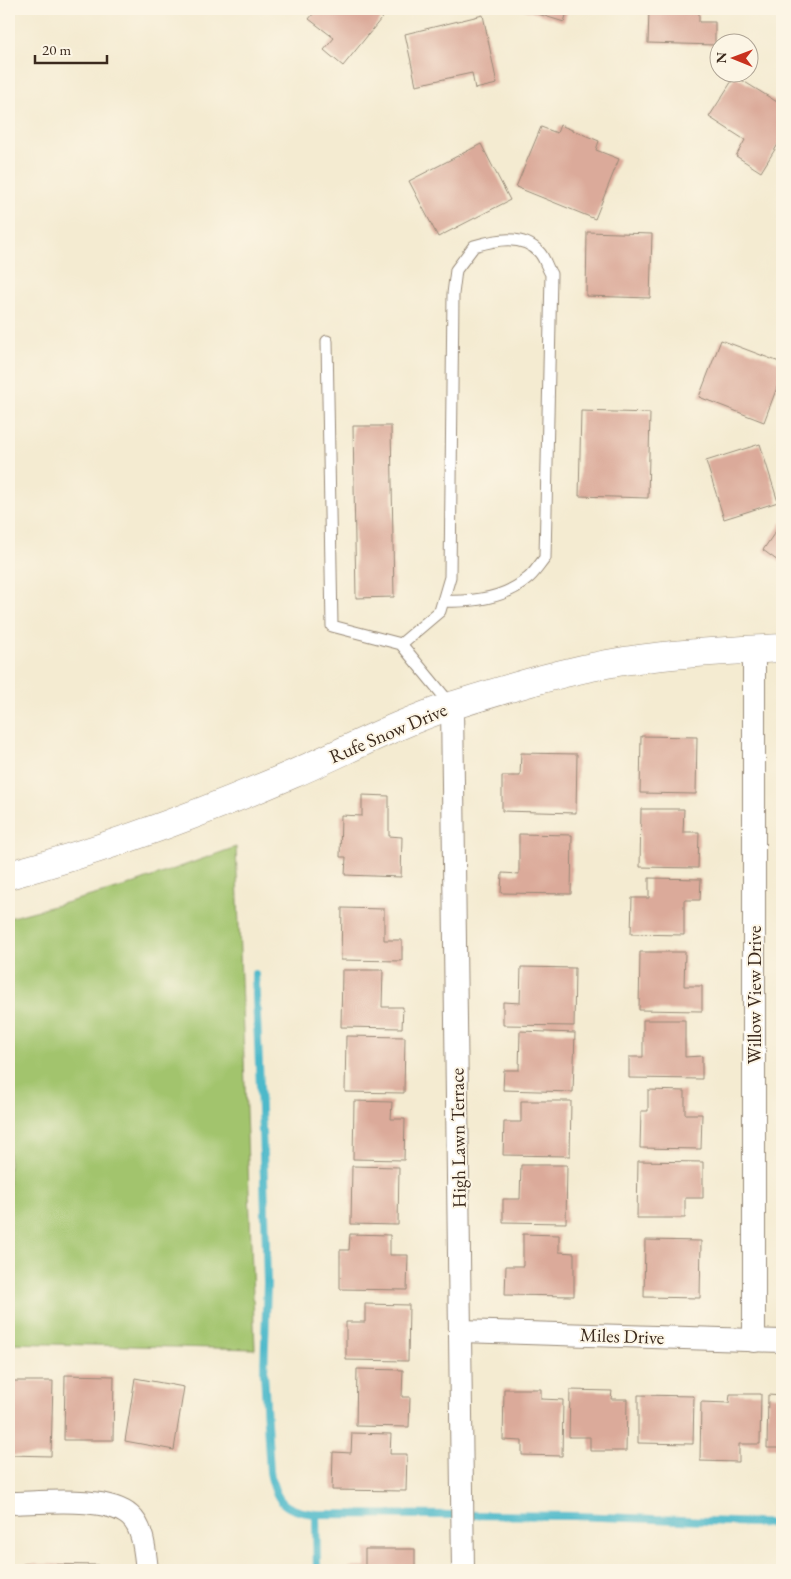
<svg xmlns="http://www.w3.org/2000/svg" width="791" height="1579" font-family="'EB Garamond',serif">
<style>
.green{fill:#a2c46d;stroke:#6e7746}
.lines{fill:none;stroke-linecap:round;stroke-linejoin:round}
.stream{stroke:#4eb9ca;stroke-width:8}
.building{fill:#dbaa9a}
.service-casing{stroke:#988a78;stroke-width:13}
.minor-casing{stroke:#988a78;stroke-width:24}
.secondary-casing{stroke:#988a78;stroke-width:29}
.service{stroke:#fff;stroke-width:11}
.minor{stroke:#fff;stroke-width:22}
.secondary{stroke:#fff;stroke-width:28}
.labels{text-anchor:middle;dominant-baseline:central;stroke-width:4;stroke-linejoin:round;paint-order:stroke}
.street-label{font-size:19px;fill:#3b2a1e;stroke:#fcf5e5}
</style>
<rect width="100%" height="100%" fill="#fcf5e5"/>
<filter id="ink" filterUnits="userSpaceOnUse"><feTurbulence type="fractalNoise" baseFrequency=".02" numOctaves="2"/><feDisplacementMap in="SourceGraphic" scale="10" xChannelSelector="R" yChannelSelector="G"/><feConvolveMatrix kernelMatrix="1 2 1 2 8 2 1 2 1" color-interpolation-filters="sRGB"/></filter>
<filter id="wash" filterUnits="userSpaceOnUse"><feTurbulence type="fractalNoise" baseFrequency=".0096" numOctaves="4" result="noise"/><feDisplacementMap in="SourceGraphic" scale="20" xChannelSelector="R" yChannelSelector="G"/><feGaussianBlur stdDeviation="1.12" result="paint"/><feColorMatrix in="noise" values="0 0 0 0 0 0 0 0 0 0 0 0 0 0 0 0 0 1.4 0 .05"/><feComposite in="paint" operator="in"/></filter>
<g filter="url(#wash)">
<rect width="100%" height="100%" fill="#f4ebd1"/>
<path class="green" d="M236,847L255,1349L9,1343V918L124,887Z"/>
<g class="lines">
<g class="stream">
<path d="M255,974L264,1177L267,1283L264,1373L270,1472C276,1503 285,1511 316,1514L575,1516L782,1524"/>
<path d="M316,1514L317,1570"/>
</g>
</g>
<g id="blocks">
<g class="building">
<path d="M317,9H389L343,66L324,50L334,38L309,19Z"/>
<path d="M522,9H568L564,22Z"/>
<path d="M649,9H699V22H715V45L648,43Z"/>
<path d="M483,15L497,84L475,89L472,73L416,85L405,34Z"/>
<path d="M735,76L782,105V138L761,172L736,156L745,140L709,117Z"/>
<path d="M560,125L599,141L596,150L619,159L595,219L516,187L541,127L557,133Z"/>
<path d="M481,144L510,200L438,237L409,181Z"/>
<path d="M587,232L652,234L650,298L586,296Z"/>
<path d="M721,340L782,363V374L764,422L699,397Z"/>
<path d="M581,411L650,413L648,498L579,496Z"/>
<path d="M353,426H391L394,597L356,598Z"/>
<path d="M760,444L778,502L724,519L706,461Z"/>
<path d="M782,522V564L763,550Z"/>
<path d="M641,736L697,737L696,794L640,793Z"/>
<path d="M521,753L577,754L576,813L502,811V776H520Z"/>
<path d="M362,795L389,796V836L402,837L401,877L345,875L346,857H340L341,815L362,816Z"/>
<path d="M641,809H684L683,832H699L698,868L640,867Z"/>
<path d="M519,834L572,835L571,894L501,893L502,873L519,874Z"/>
<path d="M649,878L701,879L700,900H684V935L631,934L632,898H649Z"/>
<path d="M342,908L384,909V940H402V961L341,960Z"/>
<path d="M640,952H685L684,986H702V1011L639,1010Z"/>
<path d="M521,967L575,968L574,1026L503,1025V1002L520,1003Z"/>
<path d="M342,970H383L382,1007H403L402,1028L341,1027Z"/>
<path d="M643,1020H685V1057L702,1056V1079L629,1078V1057H643Z"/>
<path d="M520,1031L575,1033L573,1092L503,1090L504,1070H519Z"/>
<path d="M346,1036L405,1037L404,1093L345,1092Z"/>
<path d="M648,1090L685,1091V1114H702L701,1149L640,1148L641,1111H648Z"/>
<path d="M354,1101L392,1102L391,1119H405L404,1160L353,1159Z"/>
<path d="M521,1101H571L570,1156L503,1155L504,1122H521Z"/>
<path d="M638,1161L703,1162V1198H685V1218H637Z"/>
<path d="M521,1165H567L566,1223L503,1222V1199H520Z"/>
<path d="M352,1166L399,1167L398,1225L351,1224Z"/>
<path d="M350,1234L390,1235V1255H408L407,1290L340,1289V1250H349Z"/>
<path d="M523,1234L559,1235V1252L574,1253V1296L505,1295L506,1266H523Z"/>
<path d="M645,1240L701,1241L700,1298L644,1297Z"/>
<path d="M365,1304L409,1305L408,1361L346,1360V1322H365Z"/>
<path d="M357,1369L403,1370L402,1397H410L409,1427L356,1426Z"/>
<path d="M65,1375L114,1376L113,1440H64Z"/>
<path d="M135,1378L184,1387L174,1450L125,1441Z"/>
<path d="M9,1381H53L51,1456L9,1455Z"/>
<path d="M504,1389H541V1399L563,1400L562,1456L522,1455V1441L503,1440Z"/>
<path d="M570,1390L612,1391L611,1399H627L626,1451H590V1437H569Z"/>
<path d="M730,1394H761L760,1444H739V1462L700,1461L701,1402L729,1403Z"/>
<path d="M638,1395L694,1396L693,1444L638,1443Z"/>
<path d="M768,1395L782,1396V1448H767Z"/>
<path d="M352,1433L391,1434L390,1454H407L406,1491L332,1490L333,1452L351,1453Z"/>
<path d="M365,1549H415V1570H349V1567H365Z"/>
<path d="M23,1564L98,1565V1570H23Z"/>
</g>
</g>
</g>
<g filter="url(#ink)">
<use href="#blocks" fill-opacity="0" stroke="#988a78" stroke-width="1"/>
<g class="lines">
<defs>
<g id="service">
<path d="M327,341L332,626L401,644L452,706"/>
<path d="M401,644L440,611L450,577L453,294L456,270L474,246C495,240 523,233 540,253C545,259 547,268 551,274L545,558C539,565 534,574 527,579C505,598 472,602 445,601"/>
</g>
<g id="minor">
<path d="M452,706L463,1570"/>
<path d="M461,1331L782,1341"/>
<path d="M754,1341V650"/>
<path d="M9,1503C40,1503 106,1495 130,1516C144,1528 145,1554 147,1570"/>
</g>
<path id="secondary" d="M9,875C106,849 200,814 293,774C346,751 398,723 454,705C509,688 567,670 624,661C676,653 730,651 782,648"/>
</defs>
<use href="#service" class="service-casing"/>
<use href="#minor" class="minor-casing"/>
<use href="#secondary" class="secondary-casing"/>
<use href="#service" class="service"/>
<use href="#minor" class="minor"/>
<use href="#secondary" class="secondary"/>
</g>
</g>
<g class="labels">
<g class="street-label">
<text transform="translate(388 733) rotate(-23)">Rufe Snow Drive</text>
<text transform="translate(754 995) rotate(-90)">Willow View Drive</text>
<text transform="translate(458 1138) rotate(-91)">High Lawn Terrace</text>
<text transform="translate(622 1336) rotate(2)">Miles Drive</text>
</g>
</g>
<rect width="791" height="1579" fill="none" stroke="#fcf5e5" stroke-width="30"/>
<g transform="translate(734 58) rotate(271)"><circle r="24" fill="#fcf5e5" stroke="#afa495"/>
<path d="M0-4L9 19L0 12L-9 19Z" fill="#c8321e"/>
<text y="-8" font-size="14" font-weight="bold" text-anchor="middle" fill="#3b2a1e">N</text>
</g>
<path d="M35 55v8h72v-8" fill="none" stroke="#3b2a1e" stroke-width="2.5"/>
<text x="42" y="55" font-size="15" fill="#3b2a1e" stroke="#fcf5e5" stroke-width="4" paint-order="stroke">20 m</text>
</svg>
